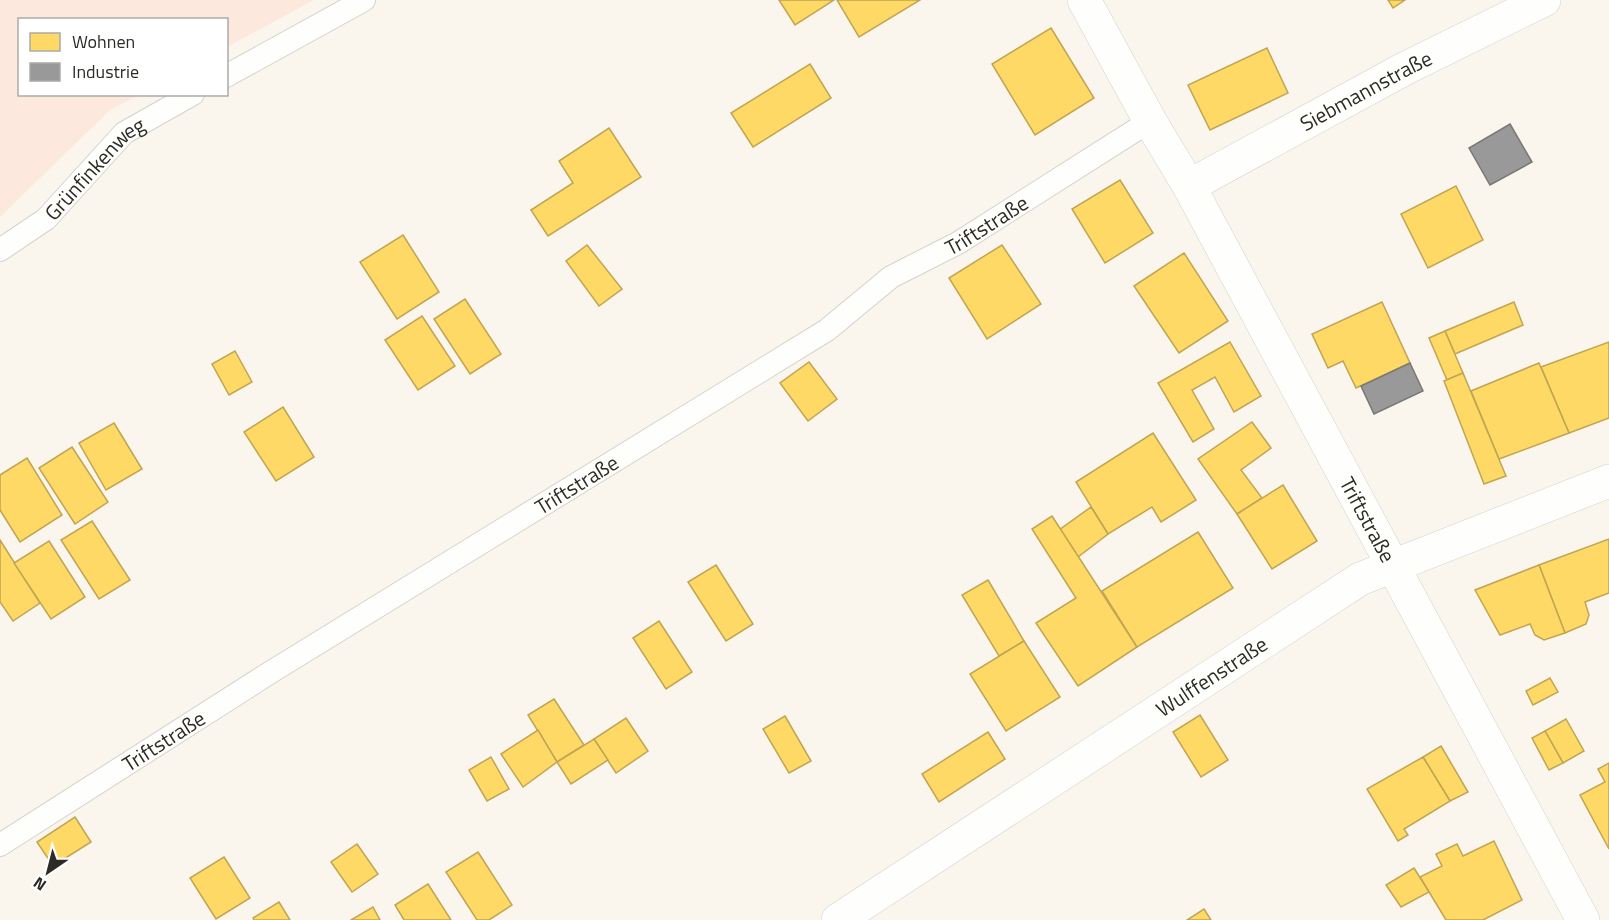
<svg xmlns="http://www.w3.org/2000/svg" width="1609" height="920" font-family="'Titillium Web',sans-serif">
<style>
.green{fill:#fce8dc}
.homes{fill:#ffd966;stroke:#c0a552;stroke-width:1.5}
.industry{fill:#999;stroke:#797876;stroke-width:1.5}
.lines{fill:none;stroke-linecap:round;stroke-linejoin:round}
.lane-casing{stroke:#d5d2cb;stroke-width:24}
.street-casing{stroke:#d5d2cb;stroke-width:34}
.lane{stroke:#fefefc;stroke-width:22}
.street{stroke:#fefefc;stroke-width:33}
.labels{text-anchor:middle;dominant-baseline:central;stroke-width:6;stroke-linejoin:round;paint-order:stroke}
.street-label{font-size:21px;fill:#2d2b24;stroke:#fff}
</style>
<rect width="100%" height="100%" fill="#faf6ee"/>
<path class="green" d="M0,0H314L227,47L226,20H20V94L139,95L110,110L0,217Z"/>
<g class="homes">
<path d="M779,0H834L795,25Z"/>
<path d="M837,0H920L859,37Z"/>
<path d="M1388,0H1405L1393,8Z"/>
<path d="M1051,28L1094,98L1035,135L992,64Z"/>
<path d="M1267,48L1288,93L1210,130L1188,85Z"/>
<path d="M810,64L831,98L753,147L731,113Z"/>
<path d="M609,128L641,177L548,236L531,210L573,183L559,161Z"/>
<path d="M1120,180L1153,233L1105,263L1072,209Z"/>
<path d="M1456,186L1483,240L1428,268L1401,214Z"/>
<path d="M403,235L439,292L397,319L360,262Z"/>
<path d="M587,245L622,289L599,306L566,261Z"/>
<path d="M1002,245L1041,304L987,339L949,278Z"/>
<path d="M1184,253L1228,321L1179,353L1134,286Z"/>
<path d="M465,299L501,354L470,374L434,319Z"/>
<path d="M1382,302L1410,363L1356,388L1343,361L1328,368L1312,334Z"/>
<path d="M1514,302L1523,325L1455,354L1445,331Z"/>
<path d="M422,316L455,366L418,390L385,340Z"/>
<path d="M1445,331L1463,373L1447,380L1429,338Z"/>
<path d="M1230,342L1261,396L1234,412L1215,377L1192,390L1214,429L1193,442L1158,383Z"/>
<path d="M1609,342V418L1569,433L1541,367Z"/>
<path d="M235,351L252,382L229,395L212,364Z"/>
<path d="M809,362L837,399L808,421L780,383Z"/>
<path d="M1539,363L1569,433L1499,459L1471,391Z"/>
<path d="M1463,373L1506,476L1484,484L1444,381Z"/>
<path d="M283,407L314,457L276,481L244,432Z"/>
<path d="M1252,422L1271,448L1241,470L1262,498L1237,514L1198,459Z"/>
<path d="M114,423L142,469L106,490L79,443Z"/>
<path d="M1153,433L1196,500L1161,522L1152,507L1108,534L1076,482Z"/>
<path d="M72,447L108,502L75,524L39,468Z"/>
<path d="M27,458L62,515L20,542L0,510V475Z"/>
<path d="M1283,485L1317,541L1272,569L1237,514Z"/>
<path d="M1091,507L1108,534L1078,557L1059,530Z"/>
<path d="M1052,516L1137,647L1078,686L1036,623L1076,598L1032,529Z"/>
<path d="M92,521L130,580L99,599L61,540Z"/>
<path d="M1198,532L1233,588L1137,647L1102,591Z"/>
<path d="M1609,539V593L1585,602L1589,615L1586,624L1565,633L1539,565Z"/>
<path d="M0,540L40,603L13,621L0,602Z"/>
<path d="M49,541L85,597L51,619L14,563Z"/>
<path d="M716,565L753,624L726,641L688,582Z"/>
<path d="M1539,565L1565,633L1544,640L1535,635L1530,624L1500,635L1475,590Z"/>
<path d="M988,580L1024,641L999,656L962,595Z"/>
<path d="M659,621L692,672L666,689L633,638Z"/>
<path d="M1024,641L1060,697L1006,731L970,674Z"/>
<path d="M1550,678L1558,692L1533,705L1526,691Z"/>
<path d="M554,699L584,745L557,762L528,715Z"/>
<path d="M1200,715L1228,760L1201,777L1173,732Z"/>
<path d="M785,716L811,761L789,773L763,729Z"/>
<path d="M626,718L648,751L616,773L594,739Z"/>
<path d="M1566,719L1584,751L1563,763L1545,731Z"/>
<path d="M538,730L557,762L523,787L501,754Z"/>
<path d="M1545,731L1563,763L1549,770L1532,738Z"/>
<path d="M988,732L1005,759L939,802L922,774Z"/>
<path d="M594,739L608,760L571,784L557,762Z"/>
<path d="M1441,746L1468,792L1450,801L1423,757Z"/>
<path d="M491,757L509,789L487,801L469,770Z"/>
<path d="M1423,757L1450,801L1404,829L1408,835L1398,841L1367,789Z"/>
<path d="M1609,763V849L1580,795L1605,782L1598,769Z"/>
<path d="M75,817L91,842L53,866L37,842Z"/>
<path d="M1494,841L1522,900L1483,920H1446L1420,877L1442,866L1436,854L1457,844L1463,856Z"/>
<path d="M357,844L378,874L352,892L331,862Z"/>
<path d="M478,852L512,905L489,920H477L446,872Z"/>
<path d="M224,857L250,898L216,919L190,878Z"/>
<path d="M1414,868L1429,892L1401,907L1386,885Z"/>
<path d="M428,884L451,920H404L395,905Z"/>
<path d="M279,902L290,920H254L253,918Z"/>
<path d="M373,907L380,920H351Z"/>
<path d="M1204,909L1211,920H1187Z"/>
</g>
<g class="industry">
<path d="M1510,124L1532,162L1490,185L1469,148Z"/>
<path d="M1410,363L1423,391L1374,414L1361,386Z"/>
</g>
<g class="lines">
<defs>
<g id="lane">
<path d="M226,76L364,0"/>
<path id="s1" d="M0,250L46,219L124,133L193,94"/>
<path id="s2" d="M0,845L271,672L827,330L891,277L958,243L1150,121"/>
</g>
<g id="street">
<path id="s3" d="M1084,0L1150,121L1189,186L1583,920"/>
<path id="s4" d="M1189,186L1404,69L1544,0"/>
<path id="s5" d="M838,920L1360,579L1609,481"/>
</g>
</defs>
<use href="#lane" class="lane-casing"/>
<use href="#street" class="street-casing"/>
<use href="#lane" class="lane"/>
<use href="#street" class="street"/>
</g>
<g class="labels">
<g class="street-label">
<text stroke="none"><textPath href="#s4" startOffset="201">Siebmannstraße</textPath></text>
<text stroke="none"><textPath href="#s1" startOffset="126">Grünfinkenweg</textPath></text>
<text stroke="none"><textPath href="#s2" startOffset="1166">Triftstraße</textPath></text>
<text stroke="none"><textPath href="#s2" startOffset="680">Triftstraße</textPath></text>
<text stroke="none"><textPath href="#s3" startOffset="592">Triftstraße</textPath></text>
<text stroke="none"><textPath href="#s5" startOffset="446">Wulffenstraße</textPath></text>
<text stroke="none"><textPath href="#s2" startOffset="194">Triftstraße</textPath></text>
</g>
</g>
<rect x="18" y="18" width="210" height="78" fill="#ffffff" stroke="#abaaa7" stroke-width="1.5"/>
<rect x="30" y="33" width="30" height="18" fill="#ffd966" stroke="#abaaa7" stroke-width="1.5"/>
<text x="72" y="48" font-size="18" fill="#2d2b24">Wohnen</text>
<rect x="30" y="63" width="30" height="18" fill="#999999" stroke="#abaaa7" stroke-width="1.5"/>
<text x="72" y="78" font-size="18" fill="#2d2b24">Industrie</text>
<g transform="translate(48 872) rotate(215)" stroke="#ffffff" stroke-width="4.5" paint-order="stroke">
<path d="M0-4.5L10 22L0 15L-10 22Z" fill="#2d2b24"/>
<text y="-9" font-size="16" font-weight="bold" text-anchor="middle" fill="#2d2b24">N</text>
</g>
</svg>
